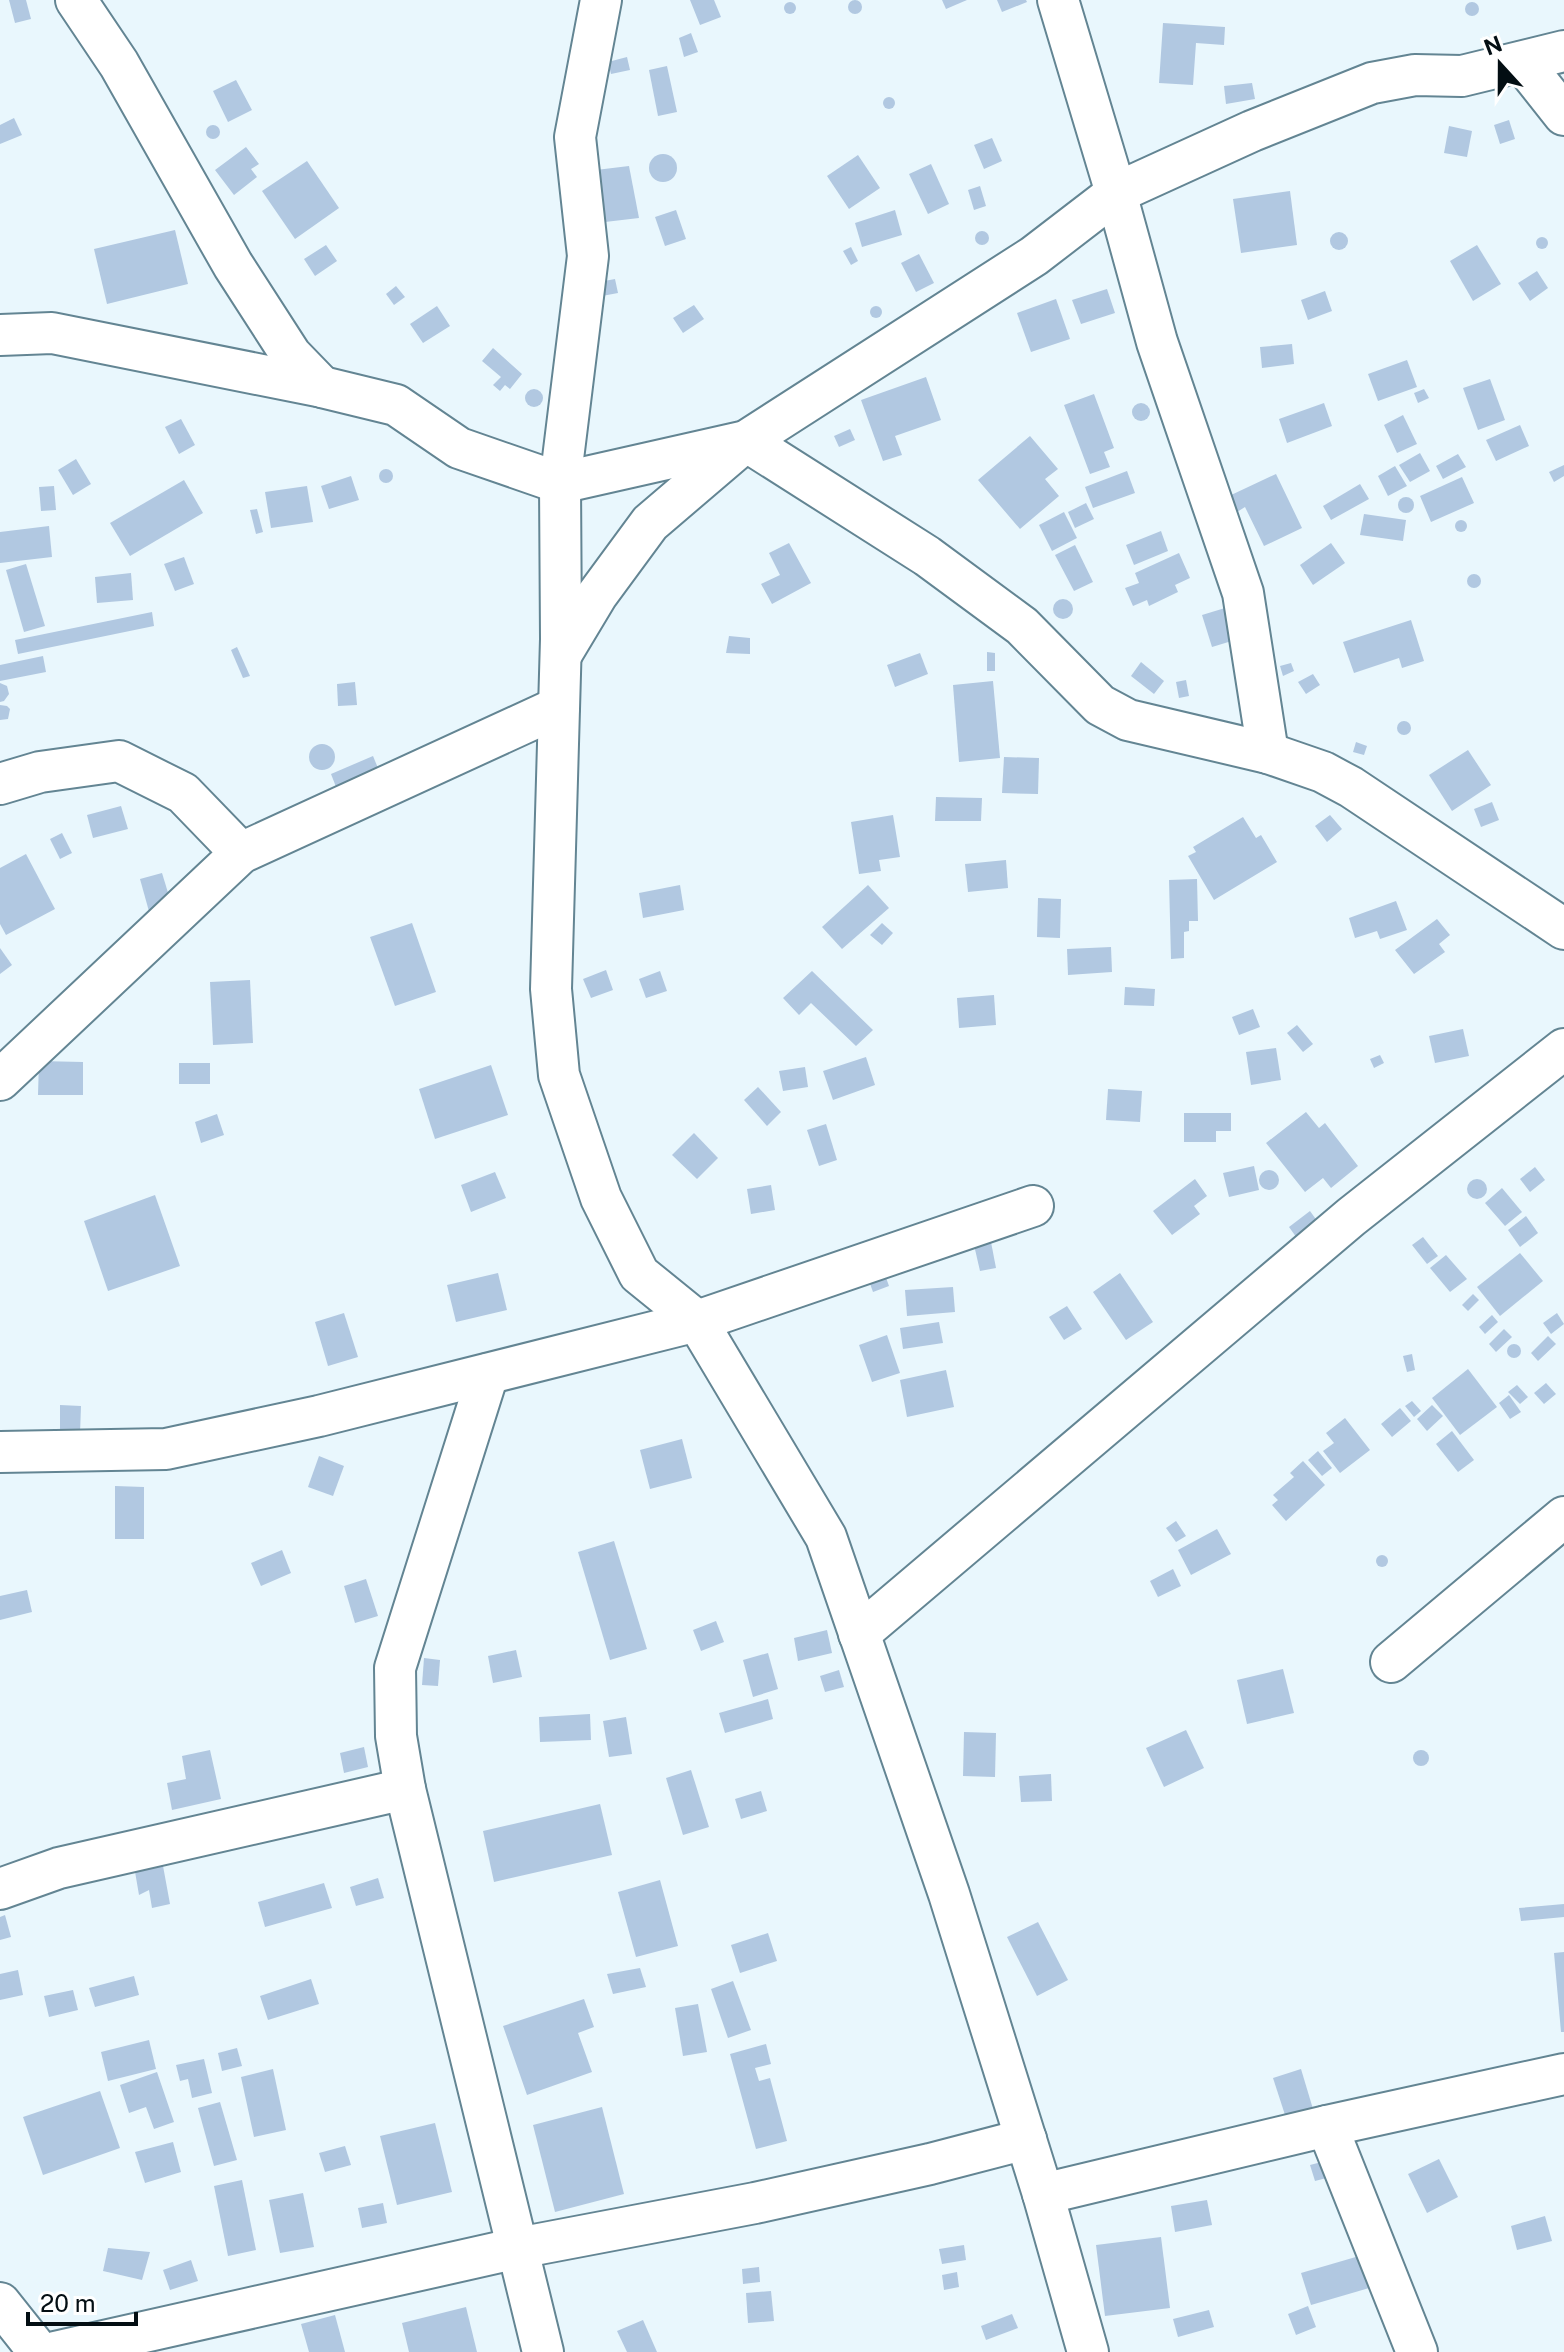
<svg xmlns="http://www.w3.org/2000/svg" width="1564" height="2352" font-family="'Public Sans',sans-serif">
<style>
.building{fill:#b1c8e1}
.lines{fill:none;stroke-linecap:round;stroke-linejoin:round}
.minor-casing{stroke:#638593;stroke-width:44}
.minor{stroke:#fff;stroke-width:40}
</style>
<rect width="100%" height="100%" fill="#e9f7fd"/>
<g class="building">
<path d="M9,0H26L31,19L15,23Z"/>
<path d="M690,0H714L721,17L700,25Z"/>
<path d="M942,0H967L946,9Z"/>
<path d="M997,0H1026L1027,2L1002,12Z"/>
<circle cx="855" cy="7" r="7"/>
<circle cx="1472" cy="9" r="7"/>
<circle cx="790" cy="8" r="6"/>
<path d="M1163,23L1225,27L1224,45L1196,43L1193,85L1159,83Z"/>
<path d="M691,33L698,52L684,57L679,38Z"/>
<path d="M627,57L630,70L611,74L608,62Z"/>
<path d="M667,66L677,112L658,116L649,70Z"/>
<path d="M236,80L252,110L228,122L213,91Z"/>
<path d="M1252,83L1255,99L1226,104L1224,86Z"/>
<circle cx="889" cy="103" r="6"/>
<path d="M14,118L22,135L0,144V125Z"/>
<path d="M1509,120L1515,139L1500,144L1494,125Z"/>
<circle cx="213" cy="132" r="7"/>
<path d="M1449,126L1472,131L1467,157L1444,153Z"/>
<path d="M992,138L1002,161L984,169L974,145Z"/>
<path d="M246,147L259,164L251,169L257,177L234,195L215,170Z"/>
<circle cx="663" cy="168" r="14"/>
<path d="M858,155L880,188L849,209L827,176Z"/>
<path d="M307,161L339,208L295,239L262,191Z"/>
<path d="M931,164L949,204L928,214L909,174Z"/>
<path d="M629,166L639,218L605,222L596,170Z"/>
<path d="M980,186L986,206L974,210L968,190Z"/>
<path d="M1290,191L1297,245L1241,253L1233,199Z"/>
<path d="M676,210L686,239L665,246L655,217Z"/>
<path d="M895,210L902,235L862,247L855,223Z"/>
<path d="M175,230L188,284L107,304L94,249Z"/>
<circle cx="982" cy="238" r="7"/>
<circle cx="1339" cy="241" r="9"/>
<circle cx="1542" cy="243" r="6"/>
<path d="M326,245L337,261L315,276L304,259Z"/>
<path d="M1477,245L1501,284L1473,301L1450,261Z"/>
<path d="M851,247L858,261L851,265L843,251Z"/>
<path d="M919,254L934,283L916,292L901,263Z"/>
<path d="M1537,271L1548,288L1530,301L1518,283Z"/>
<path d="M615,279L618,293L602,296L599,282Z"/>
<path d="M396,286L405,297L394,305L386,294Z"/>
<path d="M1107,289L1115,313L1081,324L1072,300Z"/>
<path d="M1325,291L1332,311L1308,320L1301,300Z"/>
<path d="M1056,299L1070,339L1031,352L1017,313Z"/>
<path d="M694,305L704,319L683,333L673,318Z"/>
<circle cx="876" cy="312" r="6"/>
<path d="M437,306L450,326L423,343L410,324Z"/>
<path d="M1292,344L1294,364L1262,368L1260,347Z"/>
<path d="M493,348L522,374L510,389L505,385L500,391L493,385L501,377L482,361Z"/>
<path d="M1407,360L1417,387L1378,401L1368,374Z"/>
<path d="M926,377L941,420L895,436L902,455L883,461L861,400Z"/>
<path d="M1490,379L1505,420L1478,430L1463,388Z"/>
<circle cx="534" cy="398" r="9"/>
<path d="M1424,389L1429,398L1418,403L1414,393Z"/>
<path d="M1094,394L1114,448L1104,452L1110,467L1090,474L1064,405Z"/>
<path d="M1324,403L1332,426L1287,443L1279,419Z"/>
<circle cx="1141" cy="412" r="9"/>
<path d="M1403,415L1417,444L1397,453L1384,425Z"/>
<path d="M181,419L195,445L179,454L165,427Z"/>
<path d="M1520,425L1529,446L1496,461L1486,440Z"/>
<path d="M850,429L855,440L839,447L834,436Z"/>
<path d="M1030,436L1058,469L1045,479L1059,496L1020,529L978,480Z"/>
<path d="M1420,453L1430,471L1410,482L1399,465Z"/>
<path d="M1458,454L1466,467L1443,479L1436,466Z"/>
<path d="M76,459L91,484L73,495L58,470Z"/>
<path d="M1564,465V476L1554,482L1549,472Z"/>
<path d="M1395,466L1407,486L1388,496L1378,476Z"/>
<circle cx="386" cy="476" r="7"/>
<path d="M1127,471L1135,493L1093,508L1085,487Z"/>
<path d="M1276,474L1302,528L1264,546L1245,507L1237,512L1229,496Z"/>
<path d="M351,476L359,500L329,509L321,486Z"/>
<path d="M1462,477L1474,503L1431,522L1420,496Z"/>
<path d="M184,480L203,513L130,556L110,523Z"/>
<path d="M1360,484L1369,499L1331,520L1323,506Z"/>
<path d="M54,486L56,510L41,511L39,487Z"/>
<path d="M307,486L313,522L271,528L265,492Z"/>
<circle cx="1406" cy="505" r="8"/>
<path d="M1086,503L1094,519L1075,528L1068,512Z"/>
<path d="M257,509L263,532L256,534L250,510Z"/>
<path d="M1064,512L1077,538L1052,551L1039,525Z"/>
<path d="M1364,514L1406,520L1403,541L1360,535Z"/>
<circle cx="1461" cy="526" r="6"/>
<path d="M49,526L52,557L0,563V532Z"/>
<path d="M1161,531L1168,551L1134,565L1126,545Z"/>
<path d="M789,543L811,583L772,604L761,584L780,575L769,553Z"/>
<path d="M1331,543L1345,563L1313,585L1300,565Z"/>
<path d="M1075,545L1093,582L1074,591L1055,555Z"/>
<path d="M1179,553L1190,578L1175,585L1178,592L1149,606L1147,600L1133,606L1125,588L1139,583L1135,573Z"/>
<path d="M184,557L194,584L175,591L164,564Z"/>
<path d="M26,564L45,626L24,632L6,570Z"/>
<path d="M131,573L133,600L97,603L95,577Z"/>
<circle cx="1474" cy="581" r="7"/>
<circle cx="1063" cy="609" r="10"/>
<path d="M1225,608L1235,640L1212,647L1202,615Z"/>
<path d="M152,612L154,626L18,654L15,640Z"/>
<path d="M1411,620L1424,661L1402,668L1399,658L1354,673L1343,642Z"/>
<path d="M729,636L750,638V654L726,653Z"/>
<path d="M237,647L250,676L243,678L231,650Z"/>
<path d="M987,652L995,653V671H987Z"/>
<path d="M920,653L928,674L895,687L887,665Z"/>
<path d="M43,656L46,672L0,681V665Z"/>
<path d="M1141,662L1164,681L1154,694L1131,676Z"/>
<path d="M1291,663L1294,671L1283,676L1280,666Z"/>
<path d="M1313,674L1320,685L1306,694L1298,682Z"/>
<path d="M1186,680L1189,696L1179,698L1176,682Z"/>
<path d="M993,681L1000,758L959,762L953,685Z"/>
<path d="M355,682L357,705L338,706L337,684Z"/>
<path d="M0,683L7,686L9,694L4,701L0,702Z"/>
<path d="M0,705L7,706L10,709L8,719L0,720Z"/>
<circle cx="1404" cy="728" r="7"/>
<path d="M1356,742L1367,746L1364,755L1353,752Z"/>
<circle cx="322" cy="757" r="13"/>
<path d="M1468,750L1491,785L1452,811L1429,775Z"/>
<path d="M373,756L380,773L338,792L331,774Z"/>
<path d="M1004,757L1039,758L1038,794L1002,793Z"/>
<path d="M936,797L982,798L981,821H935Z"/>
<path d="M1492,802L1499,820L1481,827L1474,809Z"/>
<path d="M121,806L128,829L93,838L87,815Z"/>
<path d="M893,815L900,857L879,860L881,871L859,874L851,822Z"/>
<path d="M1330,815L1342,829L1327,842L1315,826Z"/>
<path d="M1243,817L1256,838L1261,835L1277,862L1214,900L1188,856L1196,852L1193,847Z"/>
<path d="M62,833L72,853L60,859L50,839Z"/>
<path d="M26,854L55,909L6,935L0,924V868Z"/>
<path d="M1006,860L1008,888L968,892L965,864Z"/>
<path d="M162,873L173,909L150,915L140,879Z"/>
<path d="M1197,879L1198,921H1189V931L1184,932V958L1171,959L1169,880Z"/>
<path d="M680,885L684,910L643,918L639,893Z"/>
<path d="M868,885L889,908L842,949L822,927Z"/>
<path d="M1038,898L1061,899L1060,938L1037,937Z"/>
<path d="M1396,901L1407,930L1380,939L1377,931L1355,938L1349,918Z"/>
<path d="M1437,919L1450,935L1439,944L1445,952L1414,974L1395,950Z"/>
<path d="M412,923L436,992L395,1006L370,937Z"/>
<path d="M882,923L893,933L882,945L870,935Z"/>
<path d="M1111,947L1112,972L1068,975L1067,949Z"/>
<path d="M0,948L12,965L0,974Z"/>
<path d="M606,970L613,990L591,998L583,979Z"/>
<path d="M660,971L667,991L646,998L639,979Z"/>
<path d="M812,971L873,1030L856,1046L811,1003L799,1015L783,998Z"/>
<path d="M250,980L253,1043L213,1045L210,982Z"/>
<path d="M1125,987L1155,989L1154,1006L1124,1005Z"/>
<path d="M994,995L996,1025L959,1028L957,998Z"/>
<path d="M1253,1009L1260,1027L1239,1035L1232,1017Z"/>
<path d="M1297,1025L1313,1044L1303,1052L1287,1033Z"/>
<path d="M1463,1029L1469,1056L1435,1063L1429,1036Z"/>
<path d="M1276,1048L1281,1080L1251,1085L1246,1052Z"/>
<path d="M1380,1055L1384,1063L1374,1068L1370,1059Z"/>
<path d="M866,1057L875,1085L833,1100L823,1071Z"/>
<path d="M39,1061L83,1062V1095H38Z"/>
<rect x="179" y="1063" width="31" height="21"/>
<path d="M491,1065L508,1115L435,1139L419,1089Z"/>
<path d="M805,1067L808,1087L783,1091L779,1071Z"/>
<path d="M758,1087L781,1112L767,1126L744,1100Z"/>
<path d="M1108,1089L1142,1091L1140,1122L1106,1120Z"/>
<path d="M1306,1112L1319,1128L1325,1123L1358,1166L1331,1188L1323,1178L1305,1192L1266,1143Z"/>
<path d="M1184,1113H1231V1131H1216V1142H1184Z"/>
<path d="M217,1114L224,1135L201,1143L195,1122Z"/>
<path d="M826,1124L837,1160L819,1166L807,1130Z"/>
<path d="M694,1133L718,1158L697,1179L672,1155Z"/>
<path d="M1254,1166L1259,1190L1229,1197L1223,1173Z"/>
<path d="M1535,1167L1545,1180L1530,1192L1520,1179Z"/>
<circle cx="1269" cy="1180" r="10"/>
<path d="M495,1172L506,1198L471,1212L461,1185Z"/>
<path d="M1195,1179L1207,1196L1194,1206L1200,1214L1172,1235L1153,1211Z"/>
<circle cx="1477" cy="1189" r="10"/>
<path d="M771,1185L775,1210L751,1214L747,1189Z"/>
<path d="M1502,1188L1522,1212L1505,1226L1485,1203Z"/>
<path d="M155,1195L180,1266L108,1291L84,1221Z"/>
<path d="M1310,1211L1320,1225L1299,1241L1289,1227Z"/>
<path d="M1526,1216L1538,1233L1520,1247L1508,1230Z"/>
<path d="M1423,1237L1438,1256L1427,1264L1412,1245Z"/>
<path d="M991,1242L996,1268L980,1271L974,1245Z"/>
<path d="M1520,1253L1543,1281L1500,1316L1477,1287Z"/>
<path d="M1446,1255L1467,1279L1450,1292L1430,1268Z"/>
<path d="M884,1272L889,1286L873,1292L868,1278Z"/>
<path d="M498,1273L507,1310L456,1322L447,1285Z"/>
<path d="M1120,1273L1153,1322L1126,1340L1093,1292Z"/>
<path d="M953,1287L955,1312L907,1316L905,1290Z"/>
<path d="M1473,1294L1479,1300L1468,1311L1462,1305Z"/>
<path d="M1067,1306L1082,1329L1064,1340L1049,1317Z"/>
<path d="M344,1313L358,1357L328,1366L315,1322Z"/>
<path d="M1557,1313L1564,1324L1551,1334L1543,1323Z"/>
<path d="M1492,1315L1498,1322L1485,1334L1479,1327Z"/>
<path d="M939,1322L943,1343L903,1349L900,1328Z"/>
<path d="M1504,1329L1512,1337L1496,1352L1489,1344Z"/>
<path d="M887,1335L900,1373L872,1382L859,1345Z"/>
<path d="M1548,1336L1556,1344L1538,1361L1531,1353Z"/>
<circle cx="1514" cy="1351" r="7"/>
<path d="M1412,1354L1415,1370L1407,1372L1403,1356Z"/>
<path d="M1468,1369L1497,1407L1460,1435L1432,1398Z"/>
<path d="M946,1370L954,1407L907,1417L900,1380Z"/>
<path d="M1546,1383L1556,1394L1544,1404L1534,1393Z"/>
<path d="M1517,1385L1528,1397L1520,1404L1508,1392Z"/>
<path d="M1509,1395L1521,1412L1510,1419L1499,1403Z"/>
<path d="M1412,1401L1421,1411L1414,1417L1405,1406Z"/>
<path d="M60,1405L81,1406L80,1434H60Z"/>
<path d="M1432,1405L1443,1416L1427,1431L1417,1419Z"/>
<path d="M1400,1408L1411,1421L1392,1437L1381,1424Z"/>
<path d="M1345,1418L1370,1450L1340,1473L1323,1451L1334,1443L1326,1433Z"/>
<path d="M1452,1431L1474,1460L1458,1472L1436,1444Z"/>
<path d="M682,1439L692,1478L650,1489L640,1450Z"/>
<path d="M1318,1451L1332,1468L1322,1476L1308,1460Z"/>
<path d="M319,1456L344,1466L333,1496L308,1487Z"/>
<path d="M1303,1461L1325,1485L1286,1521L1272,1505L1278,1500L1273,1495L1294,1477L1290,1473Z"/>
<path d="M115,1486L144,1487V1539H115Z"/>
<path d="M1176,1521L1186,1536L1176,1542L1166,1528Z"/>
<path d="M1217,1529L1231,1554L1191,1575L1178,1550Z"/>
<path d="M614,1541L647,1649L610,1660L578,1552Z"/>
<path d="M282,1550L291,1573L261,1586L251,1563Z"/>
<circle cx="1382" cy="1561" r="6"/>
<path d="M1173,1569L1181,1586L1158,1597L1150,1581Z"/>
<path d="M366,1579L378,1616L355,1623L344,1586Z"/>
<path d="M27,1590L32,1612L0,1620V1596Z"/>
<path d="M716,1621L724,1642L701,1651L693,1630Z"/>
<path d="M827,1630L832,1653L798,1661L794,1638Z"/>
<path d="M516,1650L522,1677L493,1683L488,1656Z"/>
<path d="M768,1653L778,1689L753,1697L743,1660Z"/>
<path d="M424,1658L440,1660L438,1686L422,1685Z"/>
<path d="M1283,1669L1294,1713L1247,1724L1237,1680Z"/>
<path d="M839,1670L844,1687L825,1692L820,1676Z"/>
<path d="M768,1699L773,1719L725,1733L719,1713Z"/>
<path d="M590,1714L591,1740L540,1742L539,1717Z"/>
<path d="M626,1717L632,1754L609,1757L603,1721Z"/>
<path d="M1186,1730L1204,1768L1164,1787L1146,1748Z"/>
<path d="M964,1732L996,1733L995,1777L963,1776Z"/>
<path d="M364,1747L368,1767L344,1773L340,1753Z"/>
<circle cx="1421" cy="1758" r="8"/>
<path d="M210,1750L221,1799L172,1810L167,1783L186,1779L182,1756Z"/>
<path d="M691,1770L709,1827L683,1835L666,1778Z"/>
<path d="M1051,1774L1052,1801L1021,1802L1019,1776Z"/>
<path d="M761,1791L767,1811L741,1819L735,1799Z"/>
<path d="M600,1804L612,1855L494,1882L483,1831Z"/>
<path d="M161,1855L170,1904L152,1908L149,1890L139,1895L133,1860Z"/>
<path d="M378,1878L384,1898L356,1906L350,1887Z"/>
<path d="M660,1880L678,1946L636,1957L618,1892Z"/>
<path d="M324,1883L332,1908L265,1927L258,1902Z"/>
<path d="M1564,1904V1917L1521,1921L1519,1908Z"/>
<path d="M5,1915L11,1937L0,1940V1917Z"/>
<path d="M1038,1922L1068,1980L1037,1996L1007,1937Z"/>
<path d="M768,1933L777,1961L740,1973L731,1945Z"/>
<path d="M1564,1952V2032H1561L1554,1953Z"/>
<path d="M640,1968L646,1987L613,1994L607,1974Z"/>
<path d="M18,1970L23,1995L0,2000V1974Z"/>
<path d="M134,1976L139,1995L95,2007L89,1988Z"/>
<path d="M311,1979L319,2004L268,2020L260,1996Z"/>
<path d="M733,1981L751,2030L728,2038L711,1989Z"/>
<path d="M73,1990L78,2010L49,2017L44,1996Z"/>
<path d="M584,1999L594,2027L578,2033L592,2072L527,2095L503,2026Z"/>
<path d="M698,2004L707,2052L683,2056L675,2008Z"/>
<path d="M149,2040L156,2069L108,2081L101,2052Z"/>
<path d="M766,2044L771,2064L755,2068L759,2081L770,2078L787,2141L756,2149L730,2054Z"/>
<path d="M237,2048L242,2066L222,2071L218,2053Z"/>
<path d="M204,2059L212,2093L192,2098L188,2079L180,2081L176,2065Z"/>
<path d="M273,2069L286,2130L254,2137L241,2077Z"/>
<path d="M1301,2069L1313,2109L1286,2118L1273,2078Z"/>
<path d="M157,2072L174,2122L154,2129L146,2107L129,2113L120,2085Z"/>
<path d="M100,2091L120,2148L43,2175L23,2117Z"/>
<path d="M220,2102L237,2160L214,2166L198,2108Z"/>
<path d="M602,2107L624,2194L555,2212L533,2125Z"/>
<path d="M435,2123L452,2192L397,2205L380,2136Z"/>
<path d="M173,2142L181,2172L145,2183L135,2152Z"/>
<path d="M345,2146L351,2165L325,2172L319,2153Z"/>
<path d="M1439,2159L1458,2197L1427,2213L1408,2174Z"/>
<path d="M1329,2160L1334,2176L1315,2181L1310,2165Z"/>
<path d="M242,2180L256,2250L228,2256L214,2186Z"/>
<path d="M303,2193L314,2247L280,2253L269,2200Z"/>
<path d="M1207,2200L1212,2225L1175,2232L1171,2206Z"/>
<path d="M383,2203L387,2223L362,2228L358,2208Z"/>
<path d="M1545,2216L1552,2241L1517,2250L1511,2226Z"/>
<path d="M1161,2237L1170,2308L1105,2316L1096,2245Z"/>
<path d="M964,2245L966,2260L942,2264L939,2249Z"/>
<path d="M108,2248L150,2252L142,2280L103,2271Z"/>
<path d="M1366,2254L1376,2286L1311,2305L1301,2273Z"/>
<path d="M191,2260L198,2281L170,2290L163,2270Z"/>
<path d="M759,2267L760,2282L743,2284L742,2269Z"/>
<path d="M957,2272L959,2287L944,2290L942,2275Z"/>
<path d="M771,2291L774,2321L748,2323L746,2293Z"/>
<path d="M1308,2306L1316,2327L1296,2335L1288,2314Z"/>
<path d="M466,2307L477,2352H409L402,2323Z"/>
<path d="M1209,2310L1214,2327L1178,2337L1173,2319Z"/>
<path d="M1012,2314L1018,2328L986,2340L981,2326Z"/>
<path d="M335,2315L345,2352H309L301,2324Z"/>
<path d="M643,2320L657,2352H627L617,2331Z"/>
</g>
<g class="lines">
<defs>
<g id="minor">
<path d="M76,0L119,64L233,265L291,355L322,387"/>
<path d="M601,0L575,137L588,256L560,483L561,639L551,989L559,1075L601,1198L639,1274L697,1321L826,1537L949,1894L1043,2194L1088,2352"/>
<path d="M1058,0L1116,193L1157,342L1243,593L1268,753"/>
<path d="M1522,62L1564,115"/>
<path d="M0,335L52,333L322,387L396,405L459,448L560,483L746,441L1034,256L1116,193L1252,131L1372,83L1415,75L1462,76L1564,51"/>
<path d="M561,655L597,595L650,523L746,441L927,556L1022,626L1100,705L1128,720L1268,753L1323,772L1351,787L1564,929"/>
<path d="M0,784L40,772L119,761L183,793L241,853"/>
<path d="M0,1080L241,853L559,707"/>
<path d="M488,1374L395,1668L396,1736L405,1789L543,2352"/>
<path d="M0,1452L166,1449L319,1416L697,1321L1033,1206"/>
<path d="M859,1634L1351,1217L1564,1049"/>
<path d="M1391,1662L1564,1517"/>
<path d="M0,1889L59,1868L405,1789"/>
<path d="M1327,2126L1417,2352"/>
<path d="M1043,2194L1327,2126L1564,2074"/>
<path d="M0,2303L39,2352"/>
<path d="M55,2352L518,2248L755,2203L930,2164L1026,2139"/>
</g>
</defs>
<use href="#minor" class="minor-casing"/>
<use href="#minor" class="minor"/>
</g>
<g transform="translate(1500 64) rotate(339)" stroke="#ffffff" stroke-width="6" paint-order="stroke">
<path d="M0-6L14 30L0 20L-14 30Z" fill="#030e13"/>
<text y="-12" font-size="22" font-weight="bold" text-anchor="middle" fill="#030e13">N</text>
</g>
<path d="M28 2312v12h108v-12" fill="none" stroke="#030e13" stroke-width="4"/>
<text x="40" y="2312" font-size="24" fill="#030e13" stroke="#ffffff" stroke-width="6" paint-order="stroke">20 m</text>
</svg>
